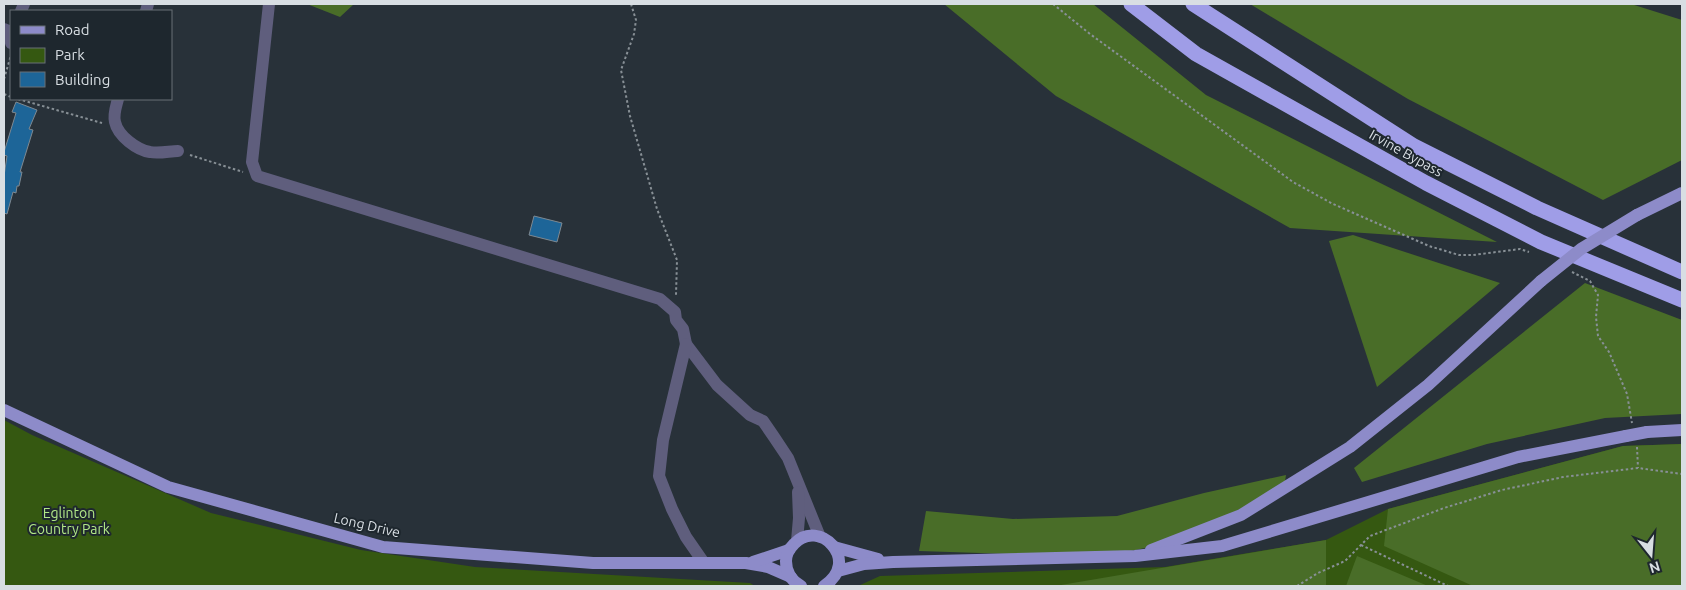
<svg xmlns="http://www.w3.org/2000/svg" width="1686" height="590" font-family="Ubuntu,sans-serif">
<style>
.green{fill:#355811}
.forest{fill:#496d28}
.building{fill:#1d6598;stroke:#7e8992}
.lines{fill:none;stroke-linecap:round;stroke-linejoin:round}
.path{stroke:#889096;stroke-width:2;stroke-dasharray:2.5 2.5;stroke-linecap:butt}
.minor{stroke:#5f5e7d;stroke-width:12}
.major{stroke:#8d8bc9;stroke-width:12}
.highway{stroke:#9f9de7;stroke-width:15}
.major-bridge{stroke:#8d8bc9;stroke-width:12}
.labels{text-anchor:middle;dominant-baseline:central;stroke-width:4;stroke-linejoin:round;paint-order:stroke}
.street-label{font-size:14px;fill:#d8dee3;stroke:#1e272e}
.park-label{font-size:14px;fill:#b1e787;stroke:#1e272e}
</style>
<rect width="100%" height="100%" fill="#283139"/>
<g class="green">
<path d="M4,420L32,435L211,513L361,550L475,567L750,583L755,586H4Z"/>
<path d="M1682,444V586H858L880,576L1165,567L1326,540L1388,509L1623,446Z"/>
</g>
<g class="forest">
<path d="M307,4H354L340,17Z"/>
<path d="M944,4H1093L1206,95L1497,242L1290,228L1056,96Z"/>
<path d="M1250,4H1631L1682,20V160L1603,200L1408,99Z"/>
<path d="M1353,235L1500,283L1377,387L1329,241Z"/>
<path d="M1585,283L1682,320V414L1605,418L1487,444L1362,482L1354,468Z"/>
<path d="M1682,444V586H1473L1384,546L1388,509L1623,446Z"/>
<path d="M1286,475L1284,488L1172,542L1104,557L919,551L926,511L1013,519L1117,516L1204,493Z"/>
<path d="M1326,540V586H1060L1061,585Z"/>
<path d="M1357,556L1428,586H1346Z"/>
</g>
<g class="building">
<path d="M16,102L37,110L29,129L33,130L20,172H22L19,186H17L16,193L13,192L7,214L4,213V176L7,156L4,155V152L16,113L12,112Z"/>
<path d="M534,216L562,223L557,242L529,235Z"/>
</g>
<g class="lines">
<g class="path">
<path d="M631,4L636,20L634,34L621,70L630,116L657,209L677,260L676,295"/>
<path d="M1053,4L1090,34L1293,182L1333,204L1429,246L1459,255H1473L1520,249L1529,252"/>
<path d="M4,79L11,55"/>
<path d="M4,94L11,97"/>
<path d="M18,99L102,123"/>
<path d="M190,155L243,172"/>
<path d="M1572,272L1590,281L1598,295L1596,317L1598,336L1609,352L1627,394L1632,423"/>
<path d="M1637,447L1638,468"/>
<path d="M1361,545L1448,586"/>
<path d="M1297,586L1318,573L1345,561L1370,536L1444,508L1502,490L1563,477L1638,468L1682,474"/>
</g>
<g class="minor">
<path d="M269,4L252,162L257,176L660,299L675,312L676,320L683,329L686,344L717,385L750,415L763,421L774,437L788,458L820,537"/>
<path d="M21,11L24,4"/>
<path d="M146,11L148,4"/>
<path d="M4,29L9,31L11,43"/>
<path d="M118,99C116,107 113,114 115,122C118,136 137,150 150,152C159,154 170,151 178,151"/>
<path d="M686,344L663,440L659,476L672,509L686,537L704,563"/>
<path d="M797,541L799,518L798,492"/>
</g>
<g class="major">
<path d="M1637,215L1682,193"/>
<path d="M4,410L168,487L383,547L593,563H746L768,567L791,577"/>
<path d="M1647,432L1682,430"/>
<path d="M834,547L878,559"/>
<path d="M1151,550L1241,515L1350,447L1428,385L1541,281"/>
<path d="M753,562L789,550"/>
<path d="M838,571L864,564L893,562L1135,556L1222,546L1518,457L1626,436"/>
<path d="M801,586C792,581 786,573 786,561C786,555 789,549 794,544C819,517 862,561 824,586"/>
</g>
<g class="highway">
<path d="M1131,4L1196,54L1426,183L1541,242L1682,300"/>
<path d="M1193,4L1414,146L1537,208L1682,272"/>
</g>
<g class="major-bridge">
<path d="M1541,281L1581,249L1637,215"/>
<path d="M1626,436L1647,432"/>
</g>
</g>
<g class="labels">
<g class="street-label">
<text transform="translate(1406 153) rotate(29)">Irvine Bypass</text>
<text transform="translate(367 525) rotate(13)">Long Drive</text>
</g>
<g class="park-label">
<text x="69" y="513">Eglinton<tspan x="69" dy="16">Country Park</tspan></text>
</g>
</g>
<rect width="1686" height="590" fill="none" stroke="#d8dee3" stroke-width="10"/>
<rect x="10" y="10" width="162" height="90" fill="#1e272e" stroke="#687076"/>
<rect x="20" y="26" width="25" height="8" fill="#8d8bc9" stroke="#687076"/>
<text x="55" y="35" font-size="15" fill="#d8dee3">Road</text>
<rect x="20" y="48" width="25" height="15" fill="#355811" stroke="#687076"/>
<text x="55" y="60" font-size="15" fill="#d8dee3">Park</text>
<rect x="20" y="72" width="25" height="15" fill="#1d6598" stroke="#687076"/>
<text x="55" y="85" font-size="15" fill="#d8dee3">Building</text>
<g transform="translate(1651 555) rotate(163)" stroke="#1e272e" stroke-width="4" paint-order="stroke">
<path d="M0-4L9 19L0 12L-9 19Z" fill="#d8dee3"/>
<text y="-8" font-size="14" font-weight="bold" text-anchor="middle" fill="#d8dee3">N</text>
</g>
</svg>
